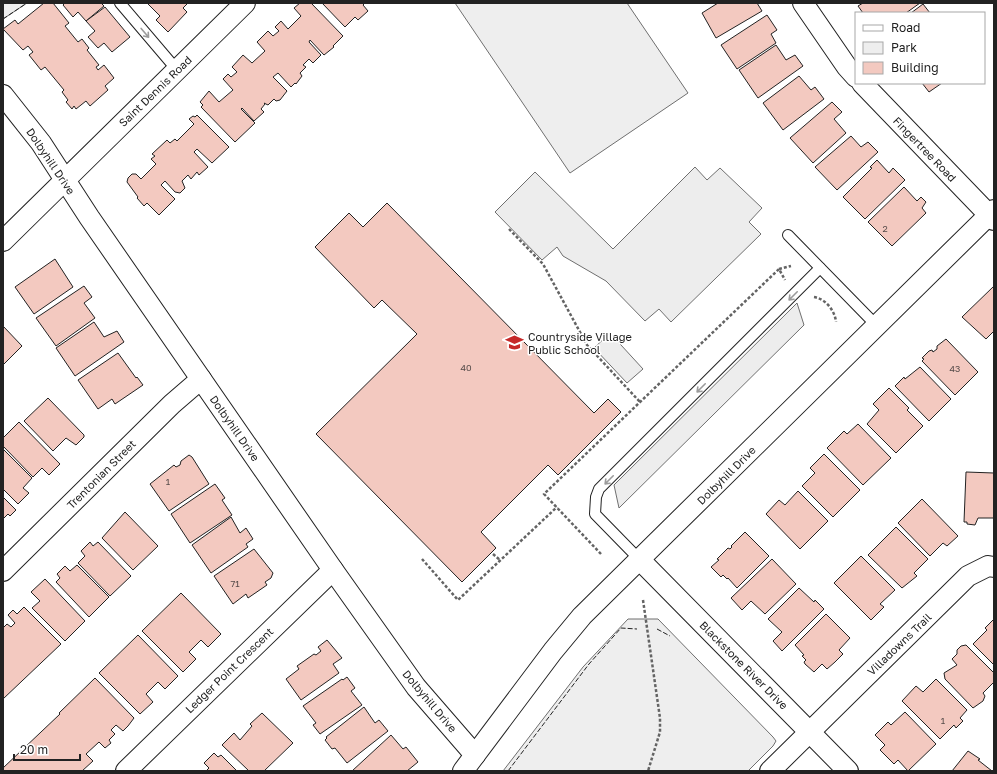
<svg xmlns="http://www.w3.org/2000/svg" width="997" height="774" font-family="'Golos Text',sans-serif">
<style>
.green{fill:#eee;stroke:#6f6f6f}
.parking{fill:#ededed;stroke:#6f6f6f}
.building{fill:#f3c9c0;stroke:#222}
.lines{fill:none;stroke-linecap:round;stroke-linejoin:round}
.service-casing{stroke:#222;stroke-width:12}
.minor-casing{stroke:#222;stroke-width:22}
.path{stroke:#646464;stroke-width:2.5;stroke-dasharray:3 2;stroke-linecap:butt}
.service{stroke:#fff;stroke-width:10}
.minor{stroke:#fff;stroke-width:20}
.fence{stroke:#222;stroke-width:1;stroke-dasharray:5 2;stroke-linecap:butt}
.oneway{stroke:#9c9c9c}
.labels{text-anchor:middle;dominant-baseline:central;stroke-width:3;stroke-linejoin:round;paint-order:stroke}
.number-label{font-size:9px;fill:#564c4a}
.street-label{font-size:11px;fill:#222;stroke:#fff}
.poi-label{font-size:11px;fill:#222;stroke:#fff;text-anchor:start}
</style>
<rect width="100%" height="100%" fill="#fff"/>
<g class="green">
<path d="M3,3H27L3,19Z"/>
<path d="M455,3H627L688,93L570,173Z"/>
<path d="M628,619H658L773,737L776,741L773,746L748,771H503L583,667Z"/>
</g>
<g class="parking">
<path d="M695,167L707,180L720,168L762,208L749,222L761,234L671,322L659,309L645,321L606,281L563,256L557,247L542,260L495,212L535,172L613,249Z"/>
<path d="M797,303L804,325L619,508L614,485Z"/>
<path d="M610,333L643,369L627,383L594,348Z"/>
</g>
<g class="building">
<path d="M44,3H53L69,23L65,26L78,42L82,39L89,48L87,50L99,65L96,67L98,70L104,65L114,78L105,86L108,90L90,106L86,101L76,109L74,106L72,109L66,102L68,100L62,92L64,90L45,67L41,70L29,55L33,52L28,46L23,50L3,29L15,20L18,24Z"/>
<path d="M65,3H101L104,6L86,21L78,12L73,17L63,5Z"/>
<path d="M147,3H188L183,8L187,12L168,32L156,20L160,16Z"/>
<path d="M300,3H311L343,36L333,46L334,47L324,55L310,40L309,42L321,55L313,63L309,59L303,65L306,67L300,73L302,76L296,84L295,83L291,87L278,73L273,77L287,91L280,100L276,101L274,99L268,105L264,103L265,104L261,109L264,112L254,121L242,108L241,109L255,123L235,142L201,107L203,105L200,102L209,91L219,102L233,90L223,79L228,74L231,77L237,72L232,67L243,55L252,63L265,51L257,42L268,31L273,36L279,31L275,27L281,21L288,29L301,16L294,8Z"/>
<path d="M322,3H365L363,5L368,11L358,20L355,17L345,27Z"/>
<path d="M718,3H757L762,11L716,38L702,13Z"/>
<path d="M863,3H920L906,13H863L858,6Z"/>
<path d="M923,4L930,13H911Z"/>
<path d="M105,7L130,37L112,52L104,43L98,48L88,37L95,31L86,21Z"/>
<path d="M767,15L777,30L771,34L776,43L737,69L721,45Z"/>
<path d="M776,45L786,60L795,55L803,66L758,98L739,70Z"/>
<path d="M799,76L811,90L815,87L824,99L783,130L763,103Z"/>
<path d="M922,83H942L929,92Z"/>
<path d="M832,102L842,112L834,119L846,133L813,163L790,138Z"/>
<path d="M197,115L229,147L212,163L197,149L194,152L208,167L199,175L197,172L191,179L188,175L182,181L185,188L180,193L175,192L165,181L161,185L175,199L159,215L147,203L144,206L137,198L138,197L127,182L128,178L132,174H136L141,179L156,164L151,159L155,156L152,154L167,140L170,143L175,139L177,141L194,124L189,119L193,116L195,117Z"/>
<path d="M851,136L861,147L868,142L878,152L837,190L815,167Z"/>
<path d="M877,160L889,173L893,168L905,180L865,219L843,197L872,168L870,167Z"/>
<path d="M904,187L917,201L921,197L926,202L922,208L926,213L892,246L868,222Z"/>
<path d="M387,203L594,413L608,399L621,412L558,475L548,465L481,532L496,548L462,582L316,434L417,334L382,300L374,308L315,247L349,213L363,227Z"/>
<path d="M55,259L73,287L34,314L15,287Z"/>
<path d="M84,286L92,297L84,303L95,318L56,346L36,318Z"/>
<path d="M994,286V331L986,339L962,317Z"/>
<path d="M94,322L104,337L117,331L124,342L75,376L56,348Z"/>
<path d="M3,326L22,346L3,365Z"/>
<path d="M946,339L978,372L955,395L922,361L924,359L922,358L929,351L932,350L933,352L937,349V346Z"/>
<path d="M118,353L136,378L137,377L143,385L115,404L112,399L98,409L78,380Z"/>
<path d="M920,367L951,399L929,421L895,386L904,377L905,379Z"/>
<path d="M889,388L909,408L907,410L923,426L896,453L867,424L879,410L873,404Z"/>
<path d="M48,398L84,435V437L76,445L66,438L53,451L24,421Z"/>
<path d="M19,422L60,464L49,475L42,468L33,477L3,446V438Z"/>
<path d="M858,424L891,458L863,485L827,448L844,431L847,434Z"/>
<path d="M3,449L32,478L23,488L29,493L18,504L3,489Z"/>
<path d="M824,454L860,490L833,517L802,486L815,473L810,468Z"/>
<path d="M189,455L192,457L209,484L169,511L150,484L174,465L176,467L180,465L181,461Z"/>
<path d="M966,472L994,473V518H978L975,525L967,524V522H964Z"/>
<path d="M215,484L225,498L222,500L232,515L190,543L171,514Z"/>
<path d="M798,491L828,521L800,549L766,514L779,500L785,505Z"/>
<path d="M3,497L16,510L10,516L8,514L3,519Z"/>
<path d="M922,499L958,536L947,546L943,543L930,556L898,523Z"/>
<path d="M125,512L158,546L133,570L102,538Z"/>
<path d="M231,517L240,533L246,528L253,539L246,544L248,547L211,573L192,545Z"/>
<path d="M896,527L928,559L914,573L917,576L902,588L868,555Z"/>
<path d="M745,532L769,556L737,588L728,578L727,579L723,575L721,577L711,567L719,560L717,559L728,548L730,549L732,547L731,546Z"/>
<path d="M90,542L93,546L98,542L131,576L110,596L78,563L85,556L81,551Z"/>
<path d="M254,549L273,573L271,578L265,582L267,585L248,598L246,594L233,604L214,576Z"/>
<path d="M861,556L895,590L880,604L884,607L871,620L834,583Z"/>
<path d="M772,559L796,584L765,614L751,601L742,610L731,598Z"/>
<path d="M77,565L109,597L89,617L56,582L60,578L57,574L65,566L70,571Z"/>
<path d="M45,579L85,621L65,641L32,608L40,601L31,592Z"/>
<path d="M799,588L814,602L815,600L824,609L782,651L773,641L782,632L768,619Z"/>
<path d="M181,593L221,634L208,647L201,640L189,652L196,659L183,672L142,631Z"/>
<path d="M24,607L61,644L3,699V628L7,624L11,627L15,623L8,615L13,610L17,614Z"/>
<path d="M826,614L850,638L839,650L843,654L835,662L827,669L822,664L814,672L805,664L804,662L806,660L802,656L804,655L795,645Z"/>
<path d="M994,619V665L973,644L987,630L985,628Z"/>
<path d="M138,635L178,676L165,689L158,682L146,694L153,702L140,714L99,673Z"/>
<path d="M327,640L342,658L333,664L339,673L301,700L286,679L299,669L297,666L314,654L316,655L321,651L318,647Z"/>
<path d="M966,645L994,673V682L983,693L985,696L983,701L973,708L945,679L944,673L957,665L952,659L957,654V650L961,646Z"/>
<path d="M347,677L355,688L351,691L362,705L320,734L313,725L316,723L303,706L342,679L343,680Z"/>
<path d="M95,678L134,718L128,726L123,731L116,725L111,730L115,734L109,740L111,743L105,748L99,742L86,754L93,761L82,771H3V768L60,714L59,713Z"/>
<path d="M936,679L967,710L960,718L963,721L956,728L954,725L940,739L902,701L916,686L923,692Z"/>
<path d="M364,707L375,723L379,720L388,731L347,763L335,748L332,749L325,740L327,738L326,737Z"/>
<path d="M905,712L936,744L908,771L898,760L894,764L880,750L885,745L875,735L888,722L891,725Z"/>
<path d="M262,713L293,743L264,771H249L222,745L234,733L240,740L252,726L250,724Z"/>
<path d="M391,735L403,749L406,747L418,762L407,771H352Z"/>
<path d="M968,751L980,759L978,760L992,771H952Z"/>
<path d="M214,753L218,757L221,755L237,771H206L209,768L204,763Z"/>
</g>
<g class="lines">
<defs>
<g id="service">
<path d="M120,3L177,70"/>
<path d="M788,235L877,326"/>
<path d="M639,559L595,514L596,497L599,489L820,268"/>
</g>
<g id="minor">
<path d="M803,3L847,67L856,77"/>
<path d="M862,83L994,220"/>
<path d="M3,95L41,143L89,217L333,570L416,687L475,755"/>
<path d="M3,241L245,3"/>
<path d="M639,559L848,771"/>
<path d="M3,571L172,404L201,379"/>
<path d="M126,771L333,570"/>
<path d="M463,771L553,651L582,616L994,210"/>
<path d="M770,771L968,576L988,566L994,567"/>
</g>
</defs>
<use href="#service" class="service-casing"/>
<use href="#minor" class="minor-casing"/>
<g class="path">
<path d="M509,229L543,264L587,345L640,402"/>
<path d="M779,269L791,266"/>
<path d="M814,297C826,299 835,311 836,322"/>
<path d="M493,554L500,560"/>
<path d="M601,554L544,494L779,269L785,280"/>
<path d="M422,559L458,600L557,507"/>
<path d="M643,600L660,718V732L648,771"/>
</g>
<use href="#service" class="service"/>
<use href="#minor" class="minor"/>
<g class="fence">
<path d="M3,19L27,3"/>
<path d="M657,629L670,636"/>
<path d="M508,771L589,664L621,628L637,629"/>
</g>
</g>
<defs><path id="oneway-shaft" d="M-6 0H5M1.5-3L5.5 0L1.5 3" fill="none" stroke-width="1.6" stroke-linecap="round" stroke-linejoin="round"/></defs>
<g class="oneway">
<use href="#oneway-shaft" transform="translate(145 33) rotate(50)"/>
<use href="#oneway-shaft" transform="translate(793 296) rotate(135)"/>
<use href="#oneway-shaft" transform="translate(701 388) rotate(135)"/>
<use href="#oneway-shaft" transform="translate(609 480) rotate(135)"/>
</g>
<defs>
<symbol id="school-bare" viewBox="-9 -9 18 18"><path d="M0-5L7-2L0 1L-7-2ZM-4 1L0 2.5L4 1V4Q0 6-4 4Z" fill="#c62828" stroke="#fff" stroke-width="2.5" paint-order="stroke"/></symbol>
</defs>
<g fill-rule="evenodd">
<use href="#school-bare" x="502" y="330" width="25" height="25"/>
</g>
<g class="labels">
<g class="number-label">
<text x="885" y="228">2</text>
<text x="466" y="367">40</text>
<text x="955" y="368">43</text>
<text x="168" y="481">1</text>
<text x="235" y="583">71</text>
<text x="943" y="720">1</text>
</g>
<g class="street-label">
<text transform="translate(155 91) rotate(-44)">Saint Dennis Road</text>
<text transform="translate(925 149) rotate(46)">Fingertree Road</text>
<text transform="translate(51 161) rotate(56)">Dolbyhill Drive</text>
<text transform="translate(235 428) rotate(55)">Dolbyhill Drive</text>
<text transform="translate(101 474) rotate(-45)">Trentonian Street</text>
<text transform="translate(726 475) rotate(-45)">Dolbyhill Drive</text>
<text transform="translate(899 644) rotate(-44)">Villadowns Trail</text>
<text transform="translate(744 665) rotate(45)">Blackstone River Drive</text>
<text transform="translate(229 670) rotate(-44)">Ledger Point Crescent</text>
<text transform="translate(430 701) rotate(50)">Dolbyhill Drive</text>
</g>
<g class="poi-label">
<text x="528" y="336">Countryside Village<tspan x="528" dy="13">Public School</tspan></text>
</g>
</g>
<rect width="997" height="774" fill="none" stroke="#222222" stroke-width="8"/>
<rect x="855" y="12" width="130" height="72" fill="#ffffff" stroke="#a7a7a7"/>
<rect x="863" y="25" width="20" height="6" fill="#ffffff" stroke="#a7a7a7"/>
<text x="891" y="32" font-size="12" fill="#222222">Road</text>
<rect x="863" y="42" width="20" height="12" fill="#eeeeee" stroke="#a7a7a7"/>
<text x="891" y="52" font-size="12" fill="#222222">Park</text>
<rect x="863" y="62" width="20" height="12" fill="#f3c9c0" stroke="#a7a7a7"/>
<text x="891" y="72" font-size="12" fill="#222222">Building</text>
<path d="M14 754v6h66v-6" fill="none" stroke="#222222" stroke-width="2"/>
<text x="20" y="754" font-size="12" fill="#222222" stroke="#ffffff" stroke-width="3" paint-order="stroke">20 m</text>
</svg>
